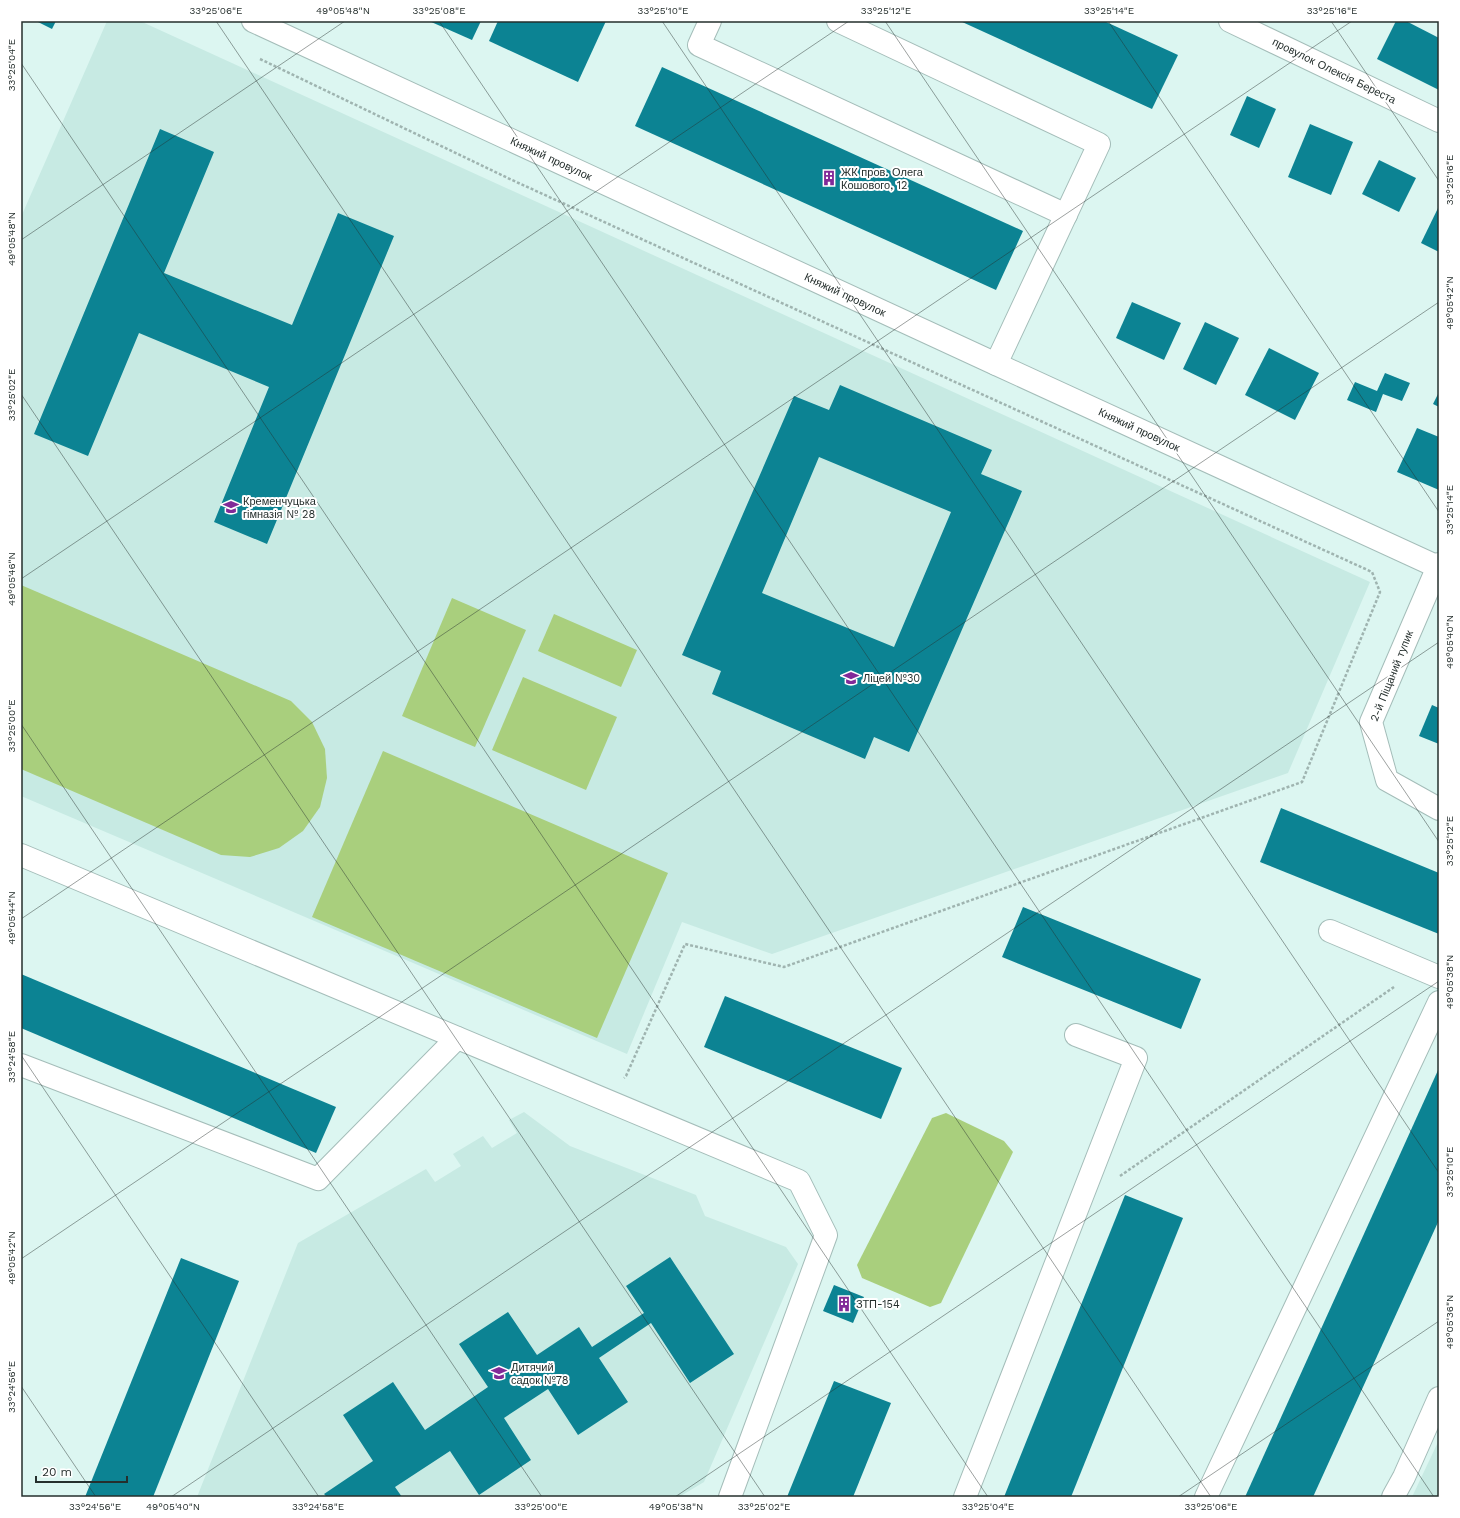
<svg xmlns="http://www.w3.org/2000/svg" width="1460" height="1518" font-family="'Work Sans',sans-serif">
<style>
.built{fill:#c7eae3}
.green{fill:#a9cf7d}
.building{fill:#0c8393;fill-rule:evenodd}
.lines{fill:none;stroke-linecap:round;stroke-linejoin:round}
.minor-casing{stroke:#a4bdb9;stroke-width:24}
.path{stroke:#9fb4b0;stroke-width:2.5;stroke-dasharray:3 2;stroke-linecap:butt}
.minor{stroke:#fff;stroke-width:22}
.ticks{fill:none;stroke:#252f2d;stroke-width:1;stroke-opacity:0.45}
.labels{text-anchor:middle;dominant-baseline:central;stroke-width:4;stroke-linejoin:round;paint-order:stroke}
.street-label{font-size:11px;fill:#252f2d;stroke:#fff}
.poi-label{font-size:11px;fill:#252f2d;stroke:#fff;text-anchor:start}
.neatline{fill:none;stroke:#252f2d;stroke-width:1.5}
.ticks-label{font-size:10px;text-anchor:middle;fill:#252f2d}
</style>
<rect width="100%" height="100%" fill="#dcf6f1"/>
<g class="built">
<path d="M107,21H140L1370,582L1288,773L772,954L682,922L627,1054L21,796V217Z"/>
<path d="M524,1112L570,1146L696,1195L705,1216L786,1247L798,1264L704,1482L679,1497H197L298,1243L426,1169L435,1182L461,1166L453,1154L483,1136L492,1148L517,1133L509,1120Z"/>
<path d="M1439,1440V1497H1412Z"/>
</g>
<g class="green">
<path d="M21,585L291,701L312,722L325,749L327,778L320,807L303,831L279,848L250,857L221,855L21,769Z"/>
<path d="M452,598L526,630L475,747L402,716Z"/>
<path d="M554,614L637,650L621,687L538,651Z"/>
<path d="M523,677L617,717L586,790L492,750Z"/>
<path d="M383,751L668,873L597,1038L312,917Z"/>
<path d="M946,1113L1004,1141L1013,1152L941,1303L930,1307L862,1278L857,1265L932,1118Z"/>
</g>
<g class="building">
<path d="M36,21H56L52,29Z"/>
<path d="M429,21H481L472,40Z"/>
<path d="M498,21H606L578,82L489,41Z"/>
<path d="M960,21H1104L1178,55L1152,109Z"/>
<path d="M1396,21H1406L1439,38V90L1377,59Z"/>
<path d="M662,67L1023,231L996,290L635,126Z"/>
<path d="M1247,96L1276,109L1259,148L1230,135Z"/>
<path d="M1310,124L1353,142L1331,195L1288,177Z"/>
<path d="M160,129L214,152L164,273L292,325L338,213L394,236L267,544L214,522L269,387L139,333L88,456L34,434Z"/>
<path d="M1379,160L1416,178L1399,212L1362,194Z"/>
<path d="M1439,206V252L1421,243Z"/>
<path d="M1132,302L1181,323L1164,360L1116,338Z"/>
<path d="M1205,322L1239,338L1216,385L1183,369Z"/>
<path d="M1269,348L1319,373L1295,420L1245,395Z"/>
<path d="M1385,373L1410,383L1402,401L1383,394L1376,412L1347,400L1355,382L1377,391Z"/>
<path d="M840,385L992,450L981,474L1022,491L909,752L874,737L865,759L712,694L721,671L682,655L794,396L829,410ZM819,457L951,512L894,647L762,593Z"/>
<path d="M1439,392V407L1433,404Z"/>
<path d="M1417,428L1439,437V490L1397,472Z"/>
<path d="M1432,705L1439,708V744L1419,736Z"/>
<path d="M1281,808L1439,873V934L1260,862Z"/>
<path d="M1023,907L1201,979L1181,1029L1002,957Z"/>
<path d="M21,974L336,1107L316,1153L21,1028Z"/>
<path d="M725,996L902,1068L881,1119L704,1047Z"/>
<path d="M1439,1068V1220L1313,1497H1245Z"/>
<path d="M1125,1195L1183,1218L1071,1497H1004Z"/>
<path d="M670,1257L734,1354L690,1383L651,1323L599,1358L628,1402L578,1435L548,1389L504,1418L531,1460L479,1495L450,1451L395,1487L402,1497H327L324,1494L373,1461L343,1415L393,1382L425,1430L488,1387L459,1344L508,1312L537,1355L579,1327L592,1347L644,1313L626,1286Z"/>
<path d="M181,1258L239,1281L153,1497H85Z"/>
<path d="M834,1285L864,1297L853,1323L823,1311Z"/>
<path d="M834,1381L891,1403L853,1497H787Z"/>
</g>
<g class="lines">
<defs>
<g id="minor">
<path d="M253,21L996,364L1438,567"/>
<path d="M710,21L699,45L1066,215"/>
<path d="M838,21L1099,144L996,364"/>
<path d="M1230,21L1439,121"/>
<path d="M1439,564L1371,722L1387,780L1439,809"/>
<path d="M21,855L799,1181L826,1235L730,1497"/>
<path d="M1330,931L1439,977"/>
<path d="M21,1065L318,1179L457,1038"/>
<path d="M965,1497L1136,1058L1076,1035"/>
<path d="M1206,1497L1439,1002"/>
<path d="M1393,1497L1404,1477L1439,1398"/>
</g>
</defs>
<use href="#minor" class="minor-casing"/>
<g class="path">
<path d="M260,59L512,180L1372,572L1380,592L1302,782L784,967L685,944L626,1076L624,1078"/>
<path d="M1120,1176L1394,987"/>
</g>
<use href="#minor" class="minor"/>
</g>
<path class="ticks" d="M216,21L1211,1497M439,21L1434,1497M662,21L1439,1173M885,21L1439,842M1108,21L1439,512M1331,21L1439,181M21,63L988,1497M21,240L345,21M21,394L765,1497M21,579L849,21M21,724L542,1497M21,919L1352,21M21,1055L319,1497M21,1259L1439,302M21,1386L96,1497M171,1497L1439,642M675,1497L1439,981M1178,1497L1439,1321"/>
<defs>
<symbol id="building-bare" viewBox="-9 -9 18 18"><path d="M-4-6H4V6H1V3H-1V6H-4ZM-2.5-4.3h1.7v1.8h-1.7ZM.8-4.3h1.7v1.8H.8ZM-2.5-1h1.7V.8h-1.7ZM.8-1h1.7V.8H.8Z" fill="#812a98" stroke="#fff" stroke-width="2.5" paint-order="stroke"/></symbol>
<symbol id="school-bare" viewBox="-9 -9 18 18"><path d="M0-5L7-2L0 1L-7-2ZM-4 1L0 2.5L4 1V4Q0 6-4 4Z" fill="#812a98" stroke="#fff" stroke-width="2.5" paint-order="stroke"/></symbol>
</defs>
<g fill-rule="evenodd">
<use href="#building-bare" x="818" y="167" width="22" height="22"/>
<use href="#school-bare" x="220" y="496" width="22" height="22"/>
<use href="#school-bare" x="840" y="667" width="22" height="22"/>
<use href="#building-bare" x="833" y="1293" width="22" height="22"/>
<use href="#school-bare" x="488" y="1362" width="22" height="22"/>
</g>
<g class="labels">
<g class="street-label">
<text transform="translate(1334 71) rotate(26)">провулок Олексія Береста</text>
<text transform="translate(551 159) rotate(25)">Княжий провулок</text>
<text transform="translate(845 295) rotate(25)">Княжий провулок</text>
<text transform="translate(1139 430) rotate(25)">Княжий провулок</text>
<text transform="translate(1392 676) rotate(-68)">2-й Піщаний тупик</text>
</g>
<g class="poi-label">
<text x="841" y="172">ЖК пров. Олега<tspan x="841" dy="13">Кошового, 12</tspan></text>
<text x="243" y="501">Кременчуцька<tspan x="243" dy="13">гімназія № 28</tspan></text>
<text x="863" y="678">Ліцей №30</text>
<text x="856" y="1304">ЗТП-154</text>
<text x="511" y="1367">Дитячий<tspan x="511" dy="13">садок №78</tspan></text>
</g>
</g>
<rect width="1460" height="1518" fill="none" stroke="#ffffff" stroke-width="44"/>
<path d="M36 1476v6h91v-6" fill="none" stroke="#252f2d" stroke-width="2"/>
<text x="42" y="1476" font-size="12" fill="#252f2d" stroke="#ffffff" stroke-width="3" paint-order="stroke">20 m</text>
<rect x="22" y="22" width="1416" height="1474" class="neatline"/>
<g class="ticks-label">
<text x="216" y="14">33°25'06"E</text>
<text x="343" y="14">49°05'48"N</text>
<text x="439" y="14">33°25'08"E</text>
<text x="663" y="14">33°25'10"E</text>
<text x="886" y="14">33°25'12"E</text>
<text x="1109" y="14">33°25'14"E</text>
<text x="1332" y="14">33°25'16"E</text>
<text transform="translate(11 65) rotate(-90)" y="4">33°25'04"E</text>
<text transform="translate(1449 180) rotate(-90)" y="4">33°25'16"E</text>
<text transform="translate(11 239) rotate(-90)" y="4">49°05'48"N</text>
<text transform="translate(1449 303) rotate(-90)" y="4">49°05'42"N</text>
<text transform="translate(11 395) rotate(-90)" y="4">33°25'02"E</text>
<text transform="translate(1449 510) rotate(-90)" y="4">33°25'14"E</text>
<text transform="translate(11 579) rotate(-90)" y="4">49°05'46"N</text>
<text transform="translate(1449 642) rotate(-90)" y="4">49°05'40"N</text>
<text transform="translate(11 726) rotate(-90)" y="4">33°25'00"E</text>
<text transform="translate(1449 841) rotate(-90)" y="4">33°25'12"E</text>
<text transform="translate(11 918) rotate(-90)" y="4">49°05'44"N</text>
<text transform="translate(1449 982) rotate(-90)" y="4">49°05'38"N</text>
<text transform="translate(11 1057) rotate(-90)" y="4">33°24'58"E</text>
<text transform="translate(1449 1172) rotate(-90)" y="4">33°25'10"E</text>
<text transform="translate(11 1258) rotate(-90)" y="4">49°05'42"N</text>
<text transform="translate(1449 1322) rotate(-90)" y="4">49°05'36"N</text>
<text transform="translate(11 1387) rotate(-90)" y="4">33°24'56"E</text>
<text x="95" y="1510">33°24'56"E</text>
<text x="173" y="1510">49°05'40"N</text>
<text x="318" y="1510">33°24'58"E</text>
<text x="541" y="1510">33°25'00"E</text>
<text x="676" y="1510">49°05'38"N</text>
<text x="764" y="1510">33°25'02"E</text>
<text x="988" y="1510">33°25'04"E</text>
<text x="1211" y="1510">33°25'06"E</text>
</g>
</svg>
